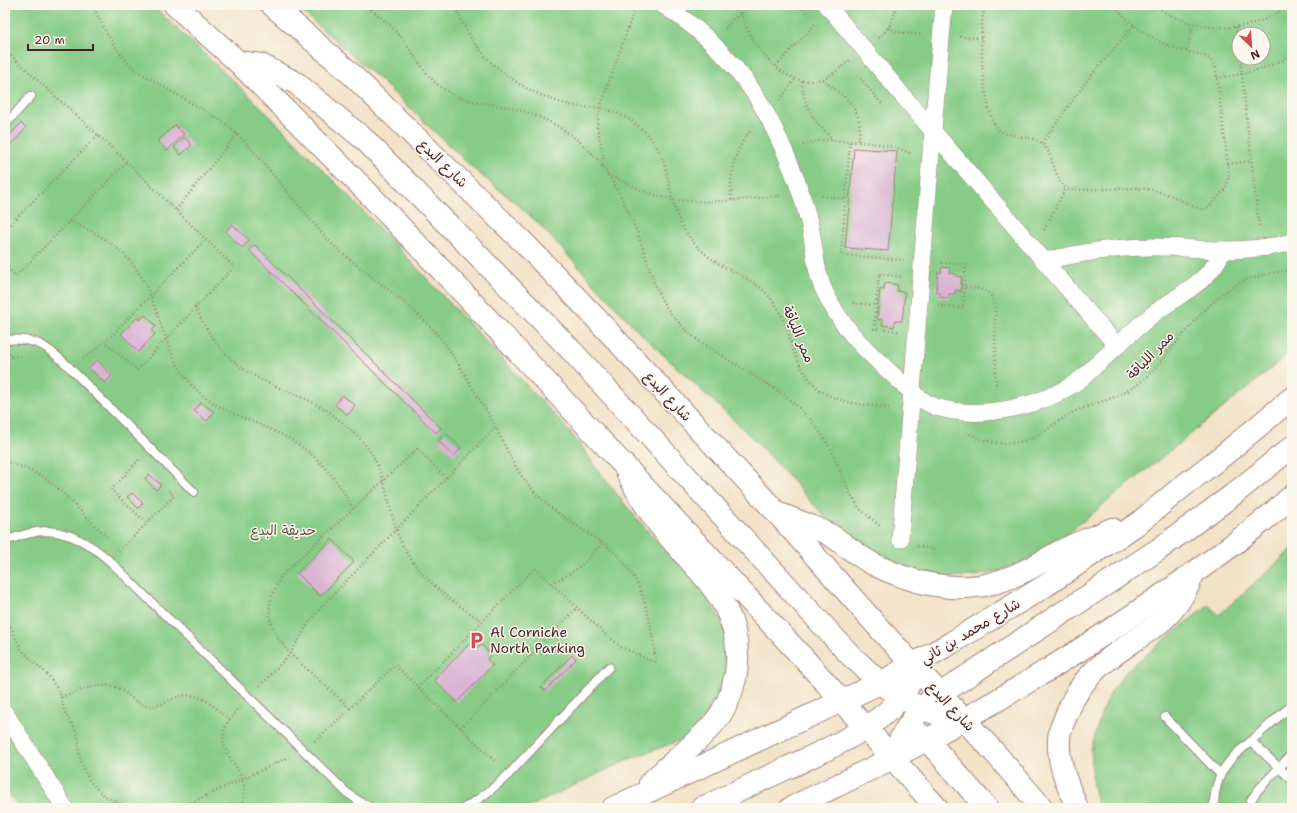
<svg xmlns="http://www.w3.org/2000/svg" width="1297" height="813" font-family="'Shantell Sans','Playpen Sans Arabic',sans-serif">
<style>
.green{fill:#86cc86;stroke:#687658;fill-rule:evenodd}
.building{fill:#d9b2d4}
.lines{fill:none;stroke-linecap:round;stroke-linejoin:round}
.lane-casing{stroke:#9e8078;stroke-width:10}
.street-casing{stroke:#9e8078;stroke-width:18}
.secondary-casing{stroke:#9e8078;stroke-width:24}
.primary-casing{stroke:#9e8078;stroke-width:24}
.path{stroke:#9e8078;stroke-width:2.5;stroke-dasharray:1 3;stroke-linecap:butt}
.lane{stroke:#fff;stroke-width:8}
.street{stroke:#fff;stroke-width:17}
.secondary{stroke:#fff;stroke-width:22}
.primary{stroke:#fff;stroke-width:22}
.labels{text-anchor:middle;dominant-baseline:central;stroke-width:3;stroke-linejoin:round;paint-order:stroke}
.street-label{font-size:14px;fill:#4a1f2b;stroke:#fbf7ec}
.park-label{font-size:14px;fill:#5c5346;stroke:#fbf7ec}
.poi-label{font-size:14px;fill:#4a1f2b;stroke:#fbf7ec;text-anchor:start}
</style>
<rect width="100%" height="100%" fill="#fbf7ec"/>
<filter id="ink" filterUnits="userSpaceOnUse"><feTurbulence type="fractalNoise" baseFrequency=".025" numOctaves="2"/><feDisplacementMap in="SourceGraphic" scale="8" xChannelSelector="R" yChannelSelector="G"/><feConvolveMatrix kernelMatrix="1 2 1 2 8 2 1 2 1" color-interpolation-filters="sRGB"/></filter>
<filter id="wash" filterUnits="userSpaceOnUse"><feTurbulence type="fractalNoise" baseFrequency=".012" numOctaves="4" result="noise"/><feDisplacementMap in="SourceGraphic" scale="16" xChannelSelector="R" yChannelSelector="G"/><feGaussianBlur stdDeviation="0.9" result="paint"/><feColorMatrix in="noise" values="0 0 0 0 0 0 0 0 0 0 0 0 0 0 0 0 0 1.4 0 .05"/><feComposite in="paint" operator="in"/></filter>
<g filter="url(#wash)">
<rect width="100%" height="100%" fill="#f2e2c6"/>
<g class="green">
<path d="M5,5H152L257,103L372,220L562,423L580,444L596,468L636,518L659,543L701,587L723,623L730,660L722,696L687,738L629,759L527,808H18L5,786Z"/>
<path d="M295,5H1292V350L1261,377L1055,544L1037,556L996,572L974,576L952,577L930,575L888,564L834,527L769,455L741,427L640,333L537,222L517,204L476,171L380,80ZM1239,34H1263V58H1239Z"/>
<path d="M1292,549V808H1099L1093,786L1091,750L1096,731L1102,712L1112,691L1126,671L1208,605L1219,615Z"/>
</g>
<g id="blocks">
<g class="building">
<path d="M21,123L26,128L5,151V140Z"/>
<path d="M175,125L184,134L167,151L158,141Z"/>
<path d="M184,137L192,145L181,155L174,147Z"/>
<path d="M854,148L897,151L888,251L845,248Z"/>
<path d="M232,224L249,240L242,248L225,232Z"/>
<path d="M255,245L441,428L436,433L249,250Z"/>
<path d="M942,267L950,268L949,273L956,274V276L962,277L961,291L955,290V294H949V298L940,297V293L936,292L938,272L941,273Z"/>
<path d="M885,283L898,285L897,291L905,292L902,321H895L894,327L882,325V320L877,319L880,289L884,290Z"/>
<path d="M145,315L156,326L152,331L155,334L138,352L121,334L138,317L140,320Z"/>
<path d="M97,360L112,376L105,383L89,368Z"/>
<path d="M342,395L355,405L348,415L335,405Z"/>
<path d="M201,402L214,412L207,421L194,411Z"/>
<path d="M445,433L461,448L454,456L438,441Z"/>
<path d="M149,474L161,485L156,490L145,479Z"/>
<path d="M132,493L143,503L138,508L127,497Z"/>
<path d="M332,539L354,562L320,596L297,573Z"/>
<path d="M470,643L476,649L481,644L491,655L487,659L493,665L457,702L434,680Z"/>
<path d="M572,655L576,659L545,691L541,687Z"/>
</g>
</g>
</g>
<g filter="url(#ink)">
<use href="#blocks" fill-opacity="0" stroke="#9e8078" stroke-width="1"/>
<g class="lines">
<defs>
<g id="lane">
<path d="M5,125L31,96"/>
<path d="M5,340C37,337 48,347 70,368L194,492"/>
<path d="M5,541C18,536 33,531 47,531C82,533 107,557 130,581L346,792L363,804L372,808"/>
<path d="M1165,717L1220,774"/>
<path d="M1251,741L1292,780"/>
<path d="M464,808C481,799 494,788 509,774L609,667"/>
<path d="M1214,808C1214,786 1220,770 1235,755L1292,705"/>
<path d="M1250,808L1251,800L1258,790L1292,754"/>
</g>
<g id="street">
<path d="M663,5C704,30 745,72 767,115C785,149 800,185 809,222C815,244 814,268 823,288C840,326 862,347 892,374C906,387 918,400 936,407C981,421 1046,406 1082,378C1087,374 1091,370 1095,366C1114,349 1132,331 1152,315C1178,294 1210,283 1223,250"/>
<path d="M827,5L908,102L1117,346"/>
<path d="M1044,261C1079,253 1114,247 1150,247C1174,246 1198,250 1223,250C1245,250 1270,248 1292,242"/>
<path d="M900,539L933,129L944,5"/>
<path d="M5,713L65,808"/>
</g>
<g id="secondary">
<path d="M175,5L238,62L367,192L469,299L807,662L937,808"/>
<path d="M272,5L348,71L526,245L592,314L777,513L887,637L995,753L1042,808"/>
</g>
<g id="primary">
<path d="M238,62L261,65L296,83L365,140L570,349L851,656C861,664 870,674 880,683C904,701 934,717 964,719"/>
<path d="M624,465C633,485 644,504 657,522C694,571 746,603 736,673C733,690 726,709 714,723C695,745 671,763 650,783"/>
<path d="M777,513C795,520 813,526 830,535C845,544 858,556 873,564C909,582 953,594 993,583C1017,577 1038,564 1059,552C1076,543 1094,537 1112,529"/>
<path d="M916,731L927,740L987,808"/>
<path d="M893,758C900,734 913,716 931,700L1159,549L1234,494L1292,447"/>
<path d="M613,808L880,683L951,643L1045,586L1140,522L1177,491L1226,453L1292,398"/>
<path d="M702,808C730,795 757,782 785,769C823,751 892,723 909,684"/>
<path d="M791,808C825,791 860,775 894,757C983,711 1069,659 1152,602C1200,569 1249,535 1292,496"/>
<path d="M1077,808C1067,784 1055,758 1060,731C1062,725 1065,718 1068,711C1083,673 1108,659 1141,636C1148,631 1156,626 1163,620C1176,608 1185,594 1192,577"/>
</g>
</defs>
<use href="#lane" class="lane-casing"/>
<use href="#street" class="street-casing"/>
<use href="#secondary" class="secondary-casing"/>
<use href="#primary" class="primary-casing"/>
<g class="path">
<path d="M92,5C104,29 116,53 137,71L225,123L249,146L325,237C364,276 415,302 448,348C457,361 465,375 473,389C481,402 489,415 496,428C507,449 515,470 531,488C550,511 578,526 603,543C644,572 650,617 656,663L621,647L606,635L535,568L418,687"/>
<path d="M365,5C378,15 391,25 401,37C415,55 424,75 443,89C463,102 484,103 507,107C541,114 574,132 597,159C617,185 632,217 643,248C649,267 654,286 664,304C673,318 685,329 697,340L783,394L797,406L810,419L822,435L832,451L845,483L852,497L860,509L881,527"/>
<path d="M454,5C459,15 464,26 470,36C493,74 538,100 581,107C587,108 594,107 600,108C617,111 633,120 645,132C673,160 665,194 682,226C692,244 708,258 726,268C745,277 762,285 774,303C784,316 788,332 792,347C797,363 808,379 820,390C838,404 869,405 891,408"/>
<path d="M737,5C742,15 745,26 751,36C763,59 792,89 821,79C832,76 841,67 850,60"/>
<path d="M801,5L808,14"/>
<path d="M986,5C976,22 983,118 999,130C1011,139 1034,134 1044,145C1054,157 1055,184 1069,190L1136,188L1154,190L1172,196L1199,209H1205L1209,207L1224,190L1227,185L1229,173L1216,69C1211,54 1199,55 1186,51C1176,49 1166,45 1157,40C1140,31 1126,19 1114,5"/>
<path d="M1154,5C1192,33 1250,37 1288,5"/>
<path d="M370,9L375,5"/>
<path d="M1236,27L1239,52"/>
<path d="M888,28L899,32L923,35"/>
<path d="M725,29L733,19L753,5"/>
<path d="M960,37L981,38"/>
<path d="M879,38C889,29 895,18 896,5"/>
<path d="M5,50L127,162L234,267L137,370L105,342"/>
<path d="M1187,52L1193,24"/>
<path d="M1240,58L1259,228"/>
<path d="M776,66L816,23"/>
<path d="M858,75L880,102L884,105"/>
<path d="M1217,78C1245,74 1267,69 1292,55"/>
<path d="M822,79C845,97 866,109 858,142"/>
<path d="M802,81C804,110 814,120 833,140"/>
<path d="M780,100L795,79"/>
<path d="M850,142L841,255L904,260"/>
<path d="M1042,143L1086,82L1134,25"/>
<path d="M803,145L817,141L826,140C856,142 883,141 912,154"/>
<path d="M1228,164L1252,161"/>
<path d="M603,167V153L597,127L600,108L636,5"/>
<path d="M607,175C624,181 639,190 655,195C691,207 744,199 781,196"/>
<path d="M822,196L845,199"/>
<path d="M732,200C729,173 734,150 752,129"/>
<path d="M176,210L237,134"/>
<path d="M69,221C107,236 136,257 151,297C163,327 169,359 191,384C214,409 240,416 270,429C308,446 334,471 353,509"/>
<path d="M5,230L98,135"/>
<path d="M1044,230L1066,188"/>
<path d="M5,265L16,276L127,162"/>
<path d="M965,287C982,289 993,289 995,310L996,391"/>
<path d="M853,303L876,305"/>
<path d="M938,306L963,308L966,265L941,263"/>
<path d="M195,307C208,334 222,355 248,372C269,386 294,392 316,404C333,413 347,426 361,440C384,464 386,497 396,528C408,570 447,599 482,621"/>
<path d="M898,331L874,329L879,274L903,277"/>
<path d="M9,354L11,357L20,356"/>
<path d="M83,359L105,342L118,329L205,240"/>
<path d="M966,432C989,445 1014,448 1038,435C1051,428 1062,417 1076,411C1099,401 1121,398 1142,381C1153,372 1161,361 1170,350C1190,328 1208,301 1234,286C1252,276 1272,273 1292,269"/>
<path d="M139,460L111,490L147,523"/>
<path d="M5,461L22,467L44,477L62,492L107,537"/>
<path d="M917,546L935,550"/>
<path d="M119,551L174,496L168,490"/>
<path d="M551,583C574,573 587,563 602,542"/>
<path d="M5,616C12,627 15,640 23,651C32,663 47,670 54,684C57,688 60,693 61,697C63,703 63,709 66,715C69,721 74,726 77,733C80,741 78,749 80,757C86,786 106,801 134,808"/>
<path d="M260,686L290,654L306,627L322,606L496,427"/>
<path d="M61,697C79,691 106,678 123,691C133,698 135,704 149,706C160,707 166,701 175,698C199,689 212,705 228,719"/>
<path d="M240,707C225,723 217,735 229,756C234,764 239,770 242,778C246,787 244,798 242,808"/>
<path d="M350,708C336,696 323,683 309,671C276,642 254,617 283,574L417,449L446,478"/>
<path d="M461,728L577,608"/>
<path d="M314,741L321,736L395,665L498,764"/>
<path d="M180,808L289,757"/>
</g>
<use href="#lane" class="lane"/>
<use href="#street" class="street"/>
<use href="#secondary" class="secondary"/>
<use href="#primary" class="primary"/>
</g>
</g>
<defs>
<symbol id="parking-bare" viewBox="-9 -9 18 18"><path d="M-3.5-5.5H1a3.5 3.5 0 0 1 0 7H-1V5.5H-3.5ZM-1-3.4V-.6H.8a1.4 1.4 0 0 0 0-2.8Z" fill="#d1495b" stroke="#fbf7ec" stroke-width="2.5" paint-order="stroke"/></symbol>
</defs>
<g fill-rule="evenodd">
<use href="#parking-bare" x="464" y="628" width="25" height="25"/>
</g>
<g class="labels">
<g class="street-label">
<text transform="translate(443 163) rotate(44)">شارع البدع</text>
<text transform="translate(799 334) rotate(67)">ممر اللياقة</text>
<text transform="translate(1150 355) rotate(-46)">ممر اللياقة</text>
<text transform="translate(668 396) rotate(47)">شارع البدع</text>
<text transform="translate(970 631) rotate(-31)">شارع محمد بن ثاني</text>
<text transform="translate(951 706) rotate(47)">شارع البدع</text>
</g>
<g class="park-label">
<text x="283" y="530">حديقة البدع</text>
</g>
<g class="poi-label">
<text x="490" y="632">Al Corniche<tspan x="490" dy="16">North Parking</tspan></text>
</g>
</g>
<rect width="1297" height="813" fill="none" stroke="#fbf7ec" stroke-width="20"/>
<g transform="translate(1251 46) rotate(155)"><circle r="19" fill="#fbf7ec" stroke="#b4a19f"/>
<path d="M0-3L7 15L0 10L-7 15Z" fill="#d1495b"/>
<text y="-6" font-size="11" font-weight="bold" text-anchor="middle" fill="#4a1f2b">N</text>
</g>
<path d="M28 44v6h65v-6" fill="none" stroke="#4a1f2b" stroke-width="2"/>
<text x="34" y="44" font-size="12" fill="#4a1f2b" stroke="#fbf7ec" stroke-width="3" paint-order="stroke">20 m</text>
</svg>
